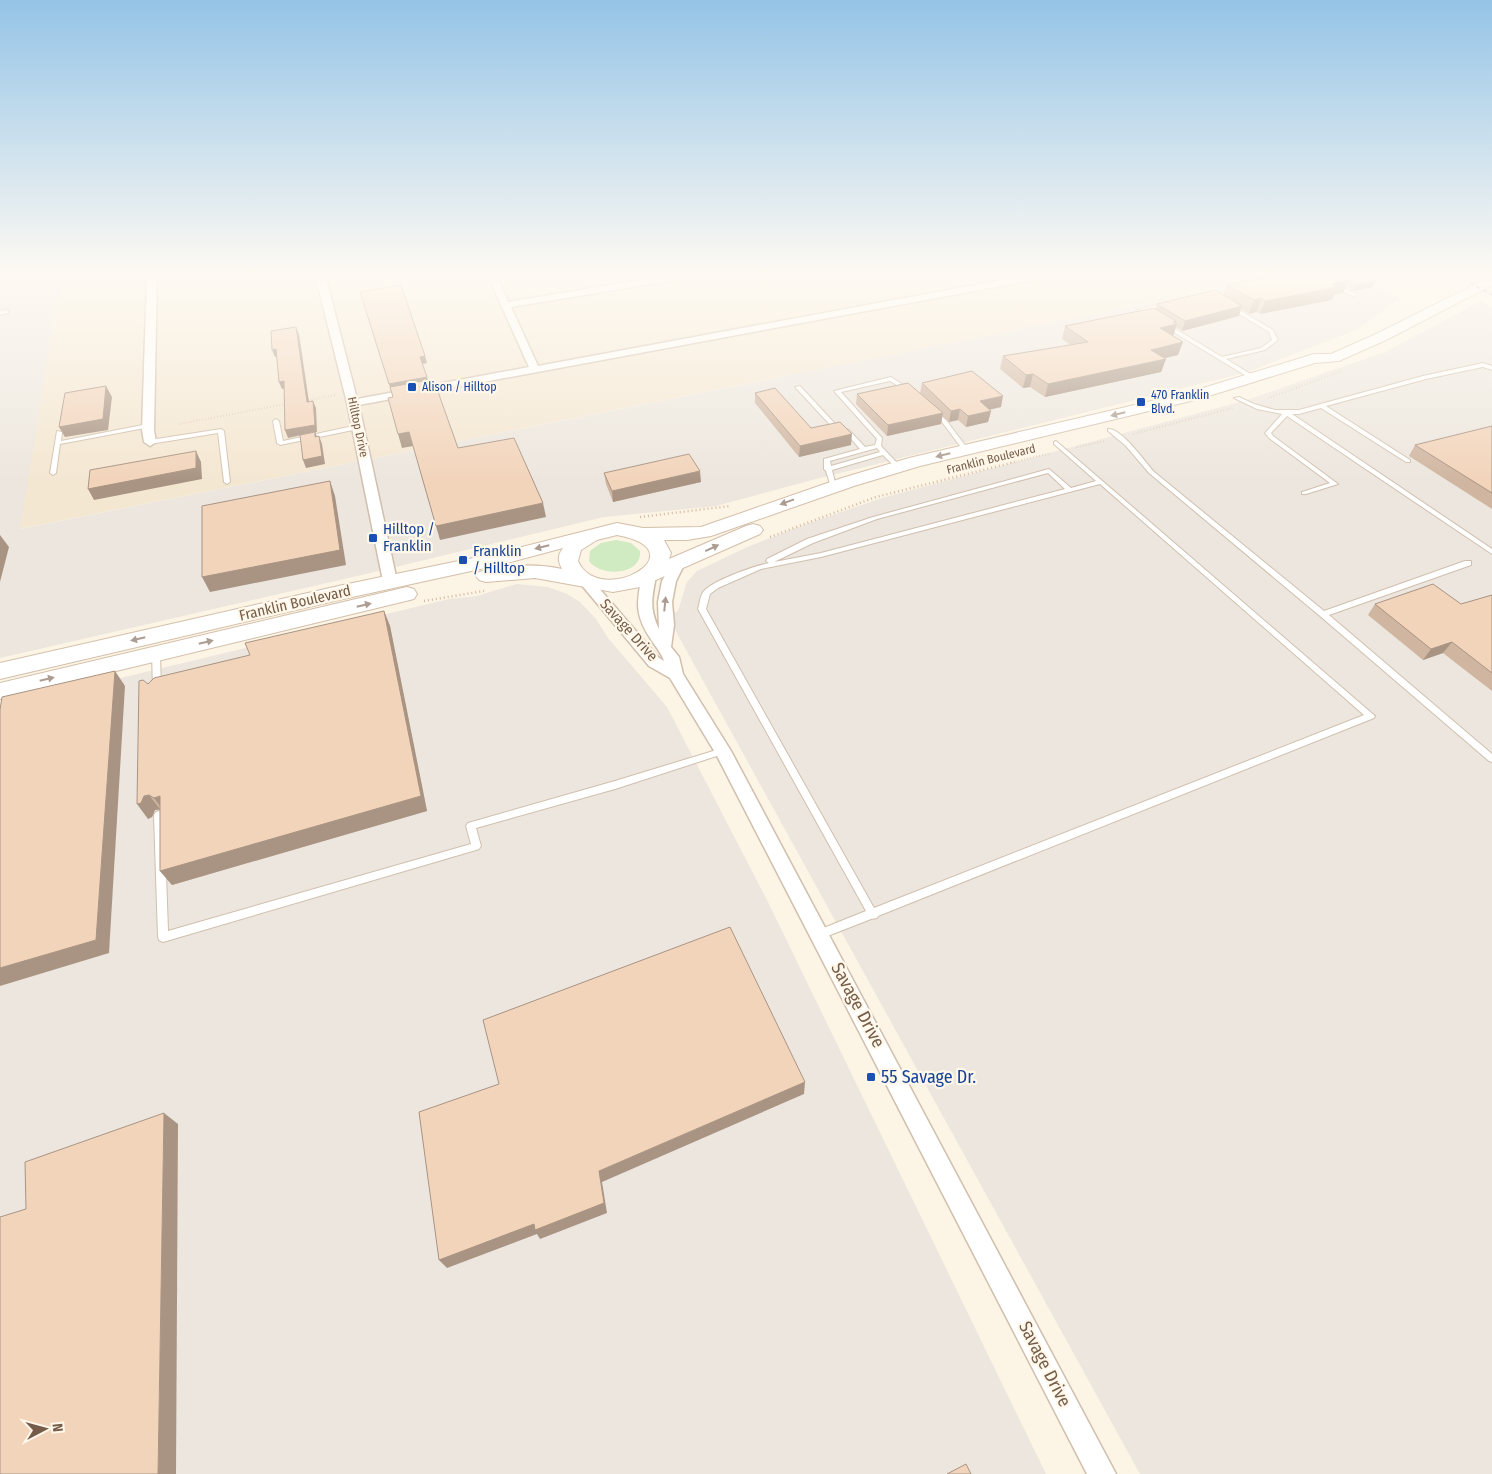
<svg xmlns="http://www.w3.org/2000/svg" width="1492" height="1474" font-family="'Fira Sans Condensed',sans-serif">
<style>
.residential{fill:#f4e7d2}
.industrial{fill:#ece6de}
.green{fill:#d0eac2}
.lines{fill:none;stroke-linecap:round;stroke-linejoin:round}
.lane-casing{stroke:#d0bfad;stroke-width:2}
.street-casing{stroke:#d0bfad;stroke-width:3}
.secondary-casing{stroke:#d3bfaa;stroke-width:2}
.path-far1{stroke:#d6b89f;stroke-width:2;stroke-dasharray:0.5 2.5;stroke-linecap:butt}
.path{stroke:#d6b89f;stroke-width:2.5;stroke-dasharray:1 3;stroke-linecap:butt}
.lane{fill:#fff;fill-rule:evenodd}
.street{fill:#fff;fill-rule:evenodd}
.secondary{fill:#fff;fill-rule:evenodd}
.rail{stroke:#b8a2c6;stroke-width:2.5;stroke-dasharray:5 3;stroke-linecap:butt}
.wall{fill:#d0b6a1}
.shaded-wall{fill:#a99483}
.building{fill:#f2d4bb;stroke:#a99483}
.oneway{fill:#ac9d92}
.transit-dot{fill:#1a4fb4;stroke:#fff8ea;stroke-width:2}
.labels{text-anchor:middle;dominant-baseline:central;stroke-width:4.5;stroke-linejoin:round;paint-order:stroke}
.far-transit-label{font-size:12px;fill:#164399;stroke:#fff8ea;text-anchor:start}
.far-street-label{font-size:12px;fill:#755c49;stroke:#fff8ea}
.transit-label{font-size:15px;fill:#164399;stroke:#fff8ea;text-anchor:start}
.street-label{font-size:15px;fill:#755c49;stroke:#fff8ea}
.near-street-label{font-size:18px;fill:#755c49;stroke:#fff8ea}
.near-transit-label{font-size:18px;fill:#164399;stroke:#fff8ea;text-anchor:start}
</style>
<rect width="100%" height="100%" fill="#fcf4e4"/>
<path class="residential" d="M62,274H1295L19,529Z"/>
<g class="industrial">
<path d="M0,274H62L20,529L1295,274H1351L1400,298L1358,329L1248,372L816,479L716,506L604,517L366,574L0,658Z"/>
<path d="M1481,301L1492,307V1474H1140L674,628L671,615L678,611L687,582L697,571L745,548L801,526L882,498L1247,400L1385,352Z"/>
<path d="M517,584L548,587L567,594L580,602L596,619L608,638L667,707L767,900L1046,1474H0V707L449,599L477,596Z"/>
</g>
<path class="green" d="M616,540L631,543L640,551C642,576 600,577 589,561L590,551L601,543Z"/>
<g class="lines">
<defs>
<g id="lane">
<path d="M1331,284H1335L1358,295L1353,296L1331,286Z"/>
<path d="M1168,302L1170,303V305L1145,311L1152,315V317L1150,318L1137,310Z"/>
<path d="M1231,305L1273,330L1278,340L1265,350L1226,359L1257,378V380H1253L1162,325L1167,324L1222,357L1261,348L1272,340L1269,332L1229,308V306Z"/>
<path d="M6,310L8,311V313L0,315V311Z"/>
<path d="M1483,363L1492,366V370L1483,367L1426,379L1326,406L1410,460V462H1406L1321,408L1299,414H1292L1492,549V554L1287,416L1271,433L1273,436L1338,484L1306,494H1302V492L1330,483L1269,438L1265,433L1266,432L1282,414L1257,409L1234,398L1239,397L1254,404L1275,410H1299L1423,376Z"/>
<path d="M891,377L911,390L906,391L890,381L841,392L882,438L881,446L901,467L900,468H896L883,455L832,470L836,486L835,487H831L826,471L824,469V459L860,449L845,432L834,429L795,387L800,386L838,427L849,430L865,447L875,445L877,439L834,391ZM877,448L880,452L831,466L830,461Z"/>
<path d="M931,410H935L946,420L968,449L967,450H963L942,422L931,412Z"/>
<path d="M276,419L279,421L283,441L358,425L361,427L358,429L280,445L277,443L273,421Z"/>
<path d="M148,424L151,426L150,427L60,444L56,473L53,475L50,473L57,431L62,432L61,441Z"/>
<path d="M221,429L224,431L230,482L227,484L224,482L218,433L150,444L147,442L150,440Z"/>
<path d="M1108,429C1121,428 1144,460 1153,471L1324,611L1465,561H1471V565L1329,615L1492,754V762L1489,761L1320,616L1149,473L1126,446L1108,431Z"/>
<path d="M1056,441L1375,716L1374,718L878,916L877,918L871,919L820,939L816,937L815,934L816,931L866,911L698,609C700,603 700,595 704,591C714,580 754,566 769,563L766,561L767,559L807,539L873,517L1049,469L1071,488L1096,481L1054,444V442ZM1048,473L1065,489L821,553L774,562L813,543L877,519ZM1100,484L1364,715L874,908L706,609L710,594L718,588L761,569L821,557Z"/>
<path d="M156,651L160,654L161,689L157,692L153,689L152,654Z"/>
<path d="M723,748L726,749L727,751L726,753L615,789L476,828L481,846L479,849L476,850L163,942L159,940L158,937L154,815L156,812L159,811L162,812L164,815L168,931L471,844L466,826L468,823L615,781Z"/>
</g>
<g id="street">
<path d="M147,274H157L154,430L156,442L150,446L144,442L142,430Z"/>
<path d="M315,274H325L357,399L529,367L487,274H496L508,302L676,274H698L694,277L511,307L538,366L1034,274H1054L1050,277L359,405L397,581L395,584H385L383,581L347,403Z"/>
<path d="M678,559L685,563L676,581L672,602L674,625L671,647L679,657L683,674L731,751L1116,1474H1087L716,754L670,678L649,666L580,583L582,580H592L659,658L664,661C662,654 656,647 652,641C635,616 636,604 642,576L644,573H654L656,576C652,598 649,608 659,629L658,602L662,581L673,560Z"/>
</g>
<g id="secondary">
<path d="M1492,276V285L1386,340L1339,361L1315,363L1199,399L920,466L854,486L711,536L687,540H664L671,553L669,559L746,526L753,524L760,526L763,530L760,534L640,587L613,592L535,578L486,582L479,580L476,576L479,572C506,565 535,563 562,569C558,561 557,556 563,548L503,564L343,599L0,679V663L343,585L502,552L609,525L617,523L643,528L701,527L842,478L909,458L1190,392L1314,354H1331L1376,334ZM617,535C702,551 599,609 578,561L581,550L597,540Z"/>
<path d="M407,587L414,589L417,594L414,599L0,699V683Z"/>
</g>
</defs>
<use href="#lane" class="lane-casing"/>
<use href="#street" class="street-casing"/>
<use href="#secondary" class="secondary-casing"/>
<g class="path-far1">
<path d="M1445,288L1468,274"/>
<path d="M1268,398L1342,371"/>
<path d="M305,401L335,395"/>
<path d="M179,424L286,404"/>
<path d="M1133,434L1233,408"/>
<path d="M1077,447L1105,441"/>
<path d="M1010,463L1051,453"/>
</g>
<g class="path">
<path d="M640,517L730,506"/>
<path d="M770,537L876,497L1015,462"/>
<path d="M424,601L484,591"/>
</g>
<use href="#lane" class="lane"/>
<use href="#street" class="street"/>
<use href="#secondary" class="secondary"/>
<path class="rail" d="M1455,274L1492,295"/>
</g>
<g class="wall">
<path d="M1282,274L1377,280L1373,287L1354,291L1346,287L1343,293L1334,295L1332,300L1260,314L1256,312L1249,314L1241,309L1239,316L1182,331L1176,327L1173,336L1178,355L1165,358L1166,359L1161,372L1045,397L1030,387L1023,388L1000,369L1003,356L1071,345L1062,339L1065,326L1155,309L1157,304L1223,295L1227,285Z"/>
<path d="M922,383L1001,407L989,410L991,411L988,422L966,427L958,420L949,422L942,416L941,424L887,436L856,404L857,394L920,393Z"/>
<path d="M755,393L811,428L851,445L799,457L755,403Z"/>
<path d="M1492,426V509L1409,456L1415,445Z"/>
<path d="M604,473L701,482L613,502L606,484Z"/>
<path d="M1492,595V691L1443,653L1423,660L1368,615L1375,604H1461Z"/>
<path d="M384,611L390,626L427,811L172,885L160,871V810H155L152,817L148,819V684L250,655Z"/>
</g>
<g class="shaded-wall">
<path d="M1349,280L1343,293L1334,295L1332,300L1260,314L1265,301Z"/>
<path d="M1377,280L1373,287L1354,291L1357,284Z"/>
<path d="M1261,298L1256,312L1249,314L1254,300Z"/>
<path d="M1242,306L1239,316L1182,331L1185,321Z"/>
<path d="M1176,321L1175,324H1177L1173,336L1160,328Z"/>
<path d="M296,327L299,334L310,409L307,402Z"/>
<path d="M1183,342L1178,355L1147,362L1151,350Z"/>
<path d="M276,349L279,356L275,357L272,350Z"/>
<path d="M425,356L427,363L422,364L420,357Z"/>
<path d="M1166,359L1161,372L1045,397L1048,384Z"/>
<path d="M1033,374L1030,387L1023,388L1026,375Z"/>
<path d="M427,377L429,384L391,391L389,384Z"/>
<path d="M284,381L286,388L282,389L279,382Z"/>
<path d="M106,386L112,397L108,430L65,437L59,427Z"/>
<path d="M1003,396L1001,407L978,412L980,401Z"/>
<path d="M313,401L316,408L317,432H315L318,439L315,437V432L288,438L285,430Z"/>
<path d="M960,409L958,420L949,422L951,411Z"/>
<path d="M991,411L988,422L966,427L968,416Z"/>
<path d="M943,413L941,424L887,436L888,425Z"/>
<path d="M409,432L413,446L402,448L398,434Z"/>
<path d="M852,434L851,445L799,457L800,446Z"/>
<path d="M319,436L322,444L325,464L306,468L303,460Z"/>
<path d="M196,451L201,462L202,479L94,500L88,489Z"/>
<path d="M700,471L701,482L613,502L612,491Z"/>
<path d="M330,481L335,496L346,565L210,592L202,577Z"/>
<path d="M543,503L546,517L440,540L436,526Z"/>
<path d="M0,535L9,547L0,582Z"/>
<path d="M384,611L390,626L427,811L172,885L160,871Z"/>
<path d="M1452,642L1443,653L1423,660L1431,649Z"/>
<path d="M115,671L125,686L109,953L0,986V968Z"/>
<path d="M149,795L160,809L155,810L152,817L148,819L137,804L144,796Z"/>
<path d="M160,796L165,813L154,798Z"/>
<path d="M805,1082L804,1094L602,1182L607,1213L540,1239L537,1234L447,1268L439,1260L599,1171Z"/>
<path d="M164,1113L178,1124L176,1474H158Z"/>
</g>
<g class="building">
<path d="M1282,274H1335L1349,280L1332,284L1338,287L1265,301L1261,298L1254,300L1227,285Z"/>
<path d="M1335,274H1364L1377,280L1357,284Z"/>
<path d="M401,285L425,356L420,357L427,377L389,384L360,292Z"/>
<path d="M1215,290L1242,306L1185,321L1157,304Z"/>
<path d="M1154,308L1176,321L1173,322L1177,324L1160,328L1183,342L1151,350L1166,359L1048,384L1033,374L1026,375L1003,356L1088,342L1065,326Z"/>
<path d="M296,327L307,402L313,401L315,425L285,430L284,381L279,382L276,349L272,350L271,331Z"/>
<path d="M972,371L1003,396L980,401L991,411L968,416L960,409L951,411L922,383Z"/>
<path d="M429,380L432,390L437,389L458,448L514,438L543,503L436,526L409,432L398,434L388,398L393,397L390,387Z"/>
<path d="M908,383L943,413L888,425L857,394Z"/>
<path d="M106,386L103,419L59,427L65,393Z"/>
<path d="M775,388L811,428L840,422L852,434L800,446L755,393Z"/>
<path d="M1492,426V493L1415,445Z"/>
<path d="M315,432V437L319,436L322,456L303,460L300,435Z"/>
<path d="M196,451V468L88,489L90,470Z"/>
<path d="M689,454L700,471L612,491L604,473Z"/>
<path d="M330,481L340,550L202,577V506Z"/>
<path d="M1433,584L1461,604L1492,595V673L1452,642L1431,649L1375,604Z"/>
<path d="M384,611L421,796L160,871V796L154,798L149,795L144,796L141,803L137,804L139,681L143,680L148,684L154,678L250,655L245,643Z"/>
<path d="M115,671L96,940L0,968V710L2,697Z"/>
<path d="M730,927L805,1082L599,1171L604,1203L535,1230L534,1224L439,1260L419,1112L499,1084L483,1020Z"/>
<path d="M164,1113L158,1474H0V1217L26,1209L25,1162Z"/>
<path d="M966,1464L971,1474H947Z"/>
</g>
<defs><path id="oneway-solid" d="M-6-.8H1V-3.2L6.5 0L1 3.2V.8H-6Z" transform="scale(1.25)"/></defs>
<g class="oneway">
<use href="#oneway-solid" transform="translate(1118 414) rotate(166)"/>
<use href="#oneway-solid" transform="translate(943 455) rotate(166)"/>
<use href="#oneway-solid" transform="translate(787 502) rotate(160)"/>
<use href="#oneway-solid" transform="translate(542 547) rotate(166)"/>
<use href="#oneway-solid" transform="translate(712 548) rotate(-25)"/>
<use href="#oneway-solid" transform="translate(665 604) rotate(-84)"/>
<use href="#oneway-solid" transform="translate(364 605) rotate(-13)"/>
<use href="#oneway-solid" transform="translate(138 639) rotate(167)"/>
<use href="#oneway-solid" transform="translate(206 642) rotate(-13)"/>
<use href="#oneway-solid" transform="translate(47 679) rotate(-13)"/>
</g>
<linearGradient id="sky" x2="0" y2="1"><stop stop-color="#95c4e7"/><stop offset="0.57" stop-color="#fefaf3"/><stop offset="1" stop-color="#fefaf3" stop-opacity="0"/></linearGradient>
<rect width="1492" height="481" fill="url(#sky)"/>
<g class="transit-dot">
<rect x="407" y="382" width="10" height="10" rx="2.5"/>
<rect x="1136" y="397" width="10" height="10" rx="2.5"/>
<rect x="368" y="533" width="10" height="10" rx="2.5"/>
<rect x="458" y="555" width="10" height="10" rx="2.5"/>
<rect x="866" y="1072" width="10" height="10" rx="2.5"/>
</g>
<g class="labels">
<g class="far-transit-label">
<text x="422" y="387">Alison / Hilltop</text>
<text x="1151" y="395">470 Franklin<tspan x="1151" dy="14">Blvd.</tspan></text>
</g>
<g class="far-street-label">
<text transform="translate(358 427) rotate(78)">Hilltop Drive</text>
<text transform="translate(991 459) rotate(-14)">Franklin Boulevard</text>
</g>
<g class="transit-label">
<text x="383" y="529">Hilltop /<tspan x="383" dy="17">Franklin</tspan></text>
<text x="473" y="551">Franklin<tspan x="473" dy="17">/ Hilltop</tspan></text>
</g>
<g class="street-label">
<text transform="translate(295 603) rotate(-13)">Franklin Boulevard</text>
<text transform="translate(629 630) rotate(48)">Savage Drive</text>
</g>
<g class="near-street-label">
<text transform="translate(858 1005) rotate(62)">Savage Drive</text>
<text transform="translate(1045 1364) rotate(63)">Savage Drive</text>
</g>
<g class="near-transit-label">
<text x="881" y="1077">55 Savage Dr.</text>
</g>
</g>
<g transform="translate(45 1429) rotate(84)" stroke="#fff8ea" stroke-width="4" paint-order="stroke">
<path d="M0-4L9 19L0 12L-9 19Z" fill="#755c49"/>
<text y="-8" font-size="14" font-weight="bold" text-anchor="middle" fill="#755c49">N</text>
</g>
</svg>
